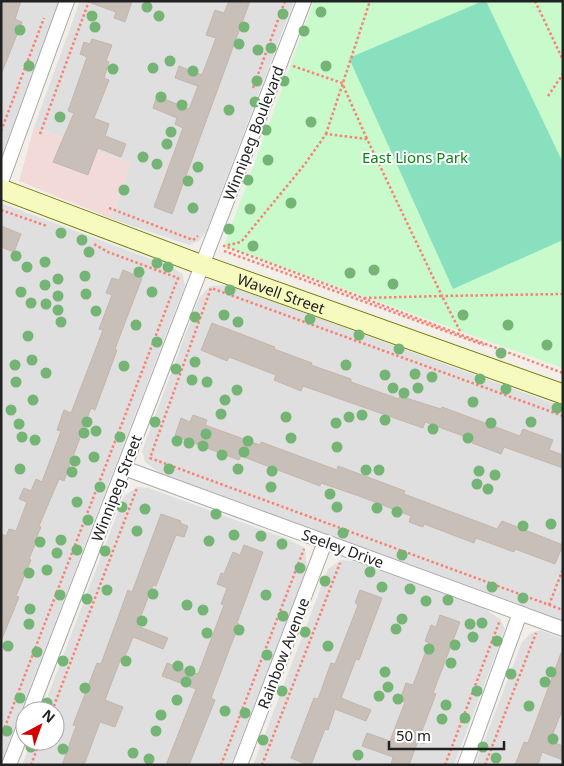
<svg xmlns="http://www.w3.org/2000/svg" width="564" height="766" font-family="'Noto Sans',sans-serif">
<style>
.residential{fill:#e0dfdf}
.commercial{fill:#f2dad9}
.park{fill:#c8facc}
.pitch{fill:#88e0be}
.building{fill:#c7bfb8;stroke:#c4b6ab}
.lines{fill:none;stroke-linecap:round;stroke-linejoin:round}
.street-casing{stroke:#a9a9a9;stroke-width:16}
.secondary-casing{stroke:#707d05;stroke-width:21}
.path{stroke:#fa8072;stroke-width:2.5;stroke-dasharray:2.5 2.5;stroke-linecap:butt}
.street{stroke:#fff;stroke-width:14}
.secondary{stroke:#f7fabf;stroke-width:19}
.tree{fill:#74b475}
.labels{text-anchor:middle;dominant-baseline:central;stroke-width:4;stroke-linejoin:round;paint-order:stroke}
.street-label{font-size:15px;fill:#222;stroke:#fff}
.park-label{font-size:15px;fill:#0c8416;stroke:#fff}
</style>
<rect width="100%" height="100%" fill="#f2efe9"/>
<g class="residential">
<path d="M1,1H60L4,157L1,159Z"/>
<path d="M80,1H294L206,232L199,241L189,245L112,219L130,163L34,127Z"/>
<path d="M1,203L172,267L182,274L185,285L1,763Z"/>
<path d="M227,285L563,407V620L160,473L145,462L142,451L199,298L210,286Z"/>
<path d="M137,487L149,488L290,540L305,548L307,568L231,765H22L31,741H55V711H42L124,496Z"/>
<path d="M341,560L353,561L481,606L500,619L505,629L454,765H253L328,569Z"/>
<path d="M540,630L563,639V765H475L522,642L531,633Z"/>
</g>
<path class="commercial" d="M34,127L130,163L112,219L19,181Z"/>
<path class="park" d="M314,1H563V368L224,246Z"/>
<path class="pitch" d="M483,1H486L563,163V240L453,289L349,58Z"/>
<g class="building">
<path d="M1,1H21L15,19L22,22L2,72Z"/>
<path d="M92,1H132L125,22L114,18L116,12L91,3Z"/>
<path d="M229,1H250L172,214L154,207L183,128L175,124L177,118L153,108L157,96L189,109L198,86L175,78L179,66L202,75L216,38L206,35L215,10L224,13Z"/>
<path d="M92,39L112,45L106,61L109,62L104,78L109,80L94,118L109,124L105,136L126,144L121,157L98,148L88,175L53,162L74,113L68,111L87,57L80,54L84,42L90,44Z"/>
<path d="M1,226L21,234L14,252L1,247Z"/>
<path d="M123,270L142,278L115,349L117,350L95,410L91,408L64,481L59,479L39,526L41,527L37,536L38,537L29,559L31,560L16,596L19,597L1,641V534L6,536L9,529L16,531L27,502L19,499L24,488L31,491L36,479L42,482L61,431L57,430L64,410L71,413L103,330L99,329L112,295L106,293L112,278L119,280Z"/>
<path d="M212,323L275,347L274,349L312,363L311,365L351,379V382L399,399L400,396L441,409L442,407L520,436L523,429L553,440L549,450L563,455V468L504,447L501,454L472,443L474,440L425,422L423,428L303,386L301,391L274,380L276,375L229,357L227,361L201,350Z"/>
<path d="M193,415L207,420L205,425L260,445L261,442L337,470L338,466L405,491L404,494L497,529L502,521L563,545L555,564L515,549L514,552L476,538L474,543L424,524L423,527L409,522L411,516L359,496L321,483L320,486L241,456L239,460L175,436L181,418L190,422Z"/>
<path d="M161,514L181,521L180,523L188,526L184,537L176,535L156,586L153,585L137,626L168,638L163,649L133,637L124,659L121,658L105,700L123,707L115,727L100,722L84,765H62L76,726L73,725L97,663L101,664L128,590L132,592Z"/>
<path d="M244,545L263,552L237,623L239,624L211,698L215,700L189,765H166L196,689L162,676L167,663L198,674L224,605L221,604L227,588L217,584L221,573L224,574L233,552L240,555Z"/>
<path d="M360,590L382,598L359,660L356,659L341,698L371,710L366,721L335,709L328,730L325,729L311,765H308L291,758L314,698L318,699L331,663L335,664L358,605L355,603Z"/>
<path d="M440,615L460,622L433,693L436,694L409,765H391L393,757L362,746L367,733L390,741L405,702L400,700L406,683L413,685L429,643L425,641L431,625L436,627Z"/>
<path d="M561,653L563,654V708L550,741L563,746V760L542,752L538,765H515L524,742L528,743Z"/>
</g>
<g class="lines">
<defs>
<g id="street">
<path d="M1,182L67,1"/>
<path d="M124,468L563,629"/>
<path d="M30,711L304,1"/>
<path d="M9,765L25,724"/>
<path d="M240,765L325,542"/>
<path d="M465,765L520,613"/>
</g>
<g id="secondary">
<path id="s1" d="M1,189L202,265L563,394"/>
</g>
</defs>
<use href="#street" class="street-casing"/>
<use href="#secondary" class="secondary-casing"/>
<g class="path">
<path d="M535,1L563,60"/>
<path d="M293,66L342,83L367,139"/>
<path d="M253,88L285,1"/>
<path d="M548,96L563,74"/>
<path d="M1,131L44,18"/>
<path d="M40,134L89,1"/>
<path d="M326,134L370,1"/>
<path d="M109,208L193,240L198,236"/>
<path d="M1,210L47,226"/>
<path d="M224,251L484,345"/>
<path d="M563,294L442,296L367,139L326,134L305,164L241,242L224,246L563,373"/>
<path d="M364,298L442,296L460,331"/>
<path d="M563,416L211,288L150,458L563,610"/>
<path d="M549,605L563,569"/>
<path d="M52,711L137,488"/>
<path d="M1,737L178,278L108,252L94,244"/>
<path d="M31,765L40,741"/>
<path d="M221,765L304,549"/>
<path d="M262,765L340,563"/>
<path d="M445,765L500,620"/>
<path d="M485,765L536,633"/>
</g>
<use href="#street" class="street"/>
<use href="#secondary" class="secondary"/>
</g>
<g class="tree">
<circle cx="147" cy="7" r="5.5"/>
<circle cx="321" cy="12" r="5.5"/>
<circle cx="283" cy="14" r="5.5"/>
<circle cx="92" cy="16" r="5.5"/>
<circle cx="159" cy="16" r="5.5"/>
<circle cx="95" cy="27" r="5.5"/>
<circle cx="244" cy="27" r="5.5"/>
<circle cx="20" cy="30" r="5.5"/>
<circle cx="304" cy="31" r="5.5"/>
<circle cx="239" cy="44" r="5.5"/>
<circle cx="271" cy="48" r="5.5"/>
<circle cx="258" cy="50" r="5.5"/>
<circle cx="170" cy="61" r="5.5"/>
<circle cx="29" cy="66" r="5.5"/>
<circle cx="326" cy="66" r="5.5"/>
<circle cx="153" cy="68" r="5.5"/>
<circle cx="113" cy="69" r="5.5"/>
<circle cx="193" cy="71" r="5.5"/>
<circle cx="257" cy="81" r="5.5"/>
<circle cx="284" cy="81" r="5.5"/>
<circle cx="161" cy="97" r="5.5"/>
<circle cx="255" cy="102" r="5.5"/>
<circle cx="182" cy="105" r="5.5"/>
<circle cx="229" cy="110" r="5.5"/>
<circle cx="60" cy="117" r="5.5"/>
<circle cx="311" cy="122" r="5.5"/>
<circle cx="266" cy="130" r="5.5"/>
<circle cx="171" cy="132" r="5.5"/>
<circle cx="167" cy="144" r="5.5"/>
<circle cx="143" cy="157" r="5.5"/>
<circle cx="268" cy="160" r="5.5"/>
<circle cx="157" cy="164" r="5.5"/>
<circle cx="198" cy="167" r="5.5"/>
<circle cx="248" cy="180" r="5.5"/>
<circle cx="188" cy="181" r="5.5"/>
<circle cx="124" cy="190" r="5.5"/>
<circle cx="291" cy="203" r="5.5"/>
<circle cx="193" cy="208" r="5.5"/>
<circle cx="250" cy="209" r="5.5"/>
<circle cx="229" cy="229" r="5.5"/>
<circle cx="61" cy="233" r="5.5"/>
<circle cx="82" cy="240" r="5.5"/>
<circle cx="253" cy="246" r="5.5"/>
<circle cx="89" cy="252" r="5.5"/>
<circle cx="16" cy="256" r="5.5"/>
<circle cx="45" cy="262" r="5.5"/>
<circle cx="157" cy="263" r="5.5"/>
<circle cx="27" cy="267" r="5.5"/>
<circle cx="168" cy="267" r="5.5"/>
<circle cx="374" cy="270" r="5.5"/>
<circle cx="139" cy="272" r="5.5"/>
<circle cx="350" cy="273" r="5.5"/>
<circle cx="85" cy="276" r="5.5"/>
<circle cx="58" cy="279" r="5.5"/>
<circle cx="393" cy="284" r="5.5"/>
<circle cx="45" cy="285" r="5.5"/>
<circle cx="230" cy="290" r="5.5"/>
<circle cx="21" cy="292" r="5.5"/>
<circle cx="152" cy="292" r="5.5"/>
<circle cx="86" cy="294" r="5.5"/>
<circle cx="58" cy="296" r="5.5"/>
<circle cx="31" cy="303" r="5.5"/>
<circle cx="46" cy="304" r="5.5"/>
<circle cx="58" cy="310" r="5.5"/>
<circle cx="96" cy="311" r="5.5"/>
<circle cx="224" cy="315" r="5.5"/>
<circle cx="463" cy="315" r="5.5"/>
<circle cx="195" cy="317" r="5.5"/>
<circle cx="310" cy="319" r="5.5"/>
<circle cx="61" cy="322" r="5.5"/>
<circle cx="238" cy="322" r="5.5"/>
<circle cx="136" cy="325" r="5.5"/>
<circle cx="508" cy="325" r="5.5"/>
<circle cx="359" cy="335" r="5.5"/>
<circle cx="28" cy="336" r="5.5"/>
<circle cx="157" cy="342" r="5.5"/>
<circle cx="547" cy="345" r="5.5"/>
<circle cx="399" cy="349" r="5.5"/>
<circle cx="501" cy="353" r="5.5"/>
<circle cx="32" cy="360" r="5.5"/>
<circle cx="195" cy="362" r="5.5"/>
<circle cx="15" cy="365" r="5.5"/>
<circle cx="346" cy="365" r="5.5"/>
<circle cx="124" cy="366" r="5.5"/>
<circle cx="176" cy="369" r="5.5"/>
<circle cx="46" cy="373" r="5.5"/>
<circle cx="415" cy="374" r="5.5"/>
<circle cx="385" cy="375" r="5.5"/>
<circle cx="432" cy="377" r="5.5"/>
<circle cx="480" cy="379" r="5.5"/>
<circle cx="192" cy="380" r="5.5"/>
<circle cx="16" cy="382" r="5.5"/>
<circle cx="207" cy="382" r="5.5"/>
<circle cx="393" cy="388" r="5.5"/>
<circle cx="418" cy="388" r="5.5"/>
<circle cx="506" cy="389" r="5.5"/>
<circle cx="237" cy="390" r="5.5"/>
<circle cx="404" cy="393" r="5.5"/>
<circle cx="33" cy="400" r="5.5"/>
<circle cx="225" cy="400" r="5.5"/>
<circle cx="473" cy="402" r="5.5"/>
<circle cx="557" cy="408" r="5.5"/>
<circle cx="11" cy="410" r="5.5"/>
<circle cx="221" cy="414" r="5.5"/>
<circle cx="362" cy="415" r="5.5"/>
<circle cx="286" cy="417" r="5.5"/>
<circle cx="349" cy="417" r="5.5"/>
<circle cx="385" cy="420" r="5.5"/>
<circle cx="87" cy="422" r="5.5"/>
<circle cx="155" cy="422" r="5.5"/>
<circle cx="531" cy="422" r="5.5"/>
<circle cx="336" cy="423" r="5.5"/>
<circle cx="491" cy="423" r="5.5"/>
<circle cx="19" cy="424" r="5.5"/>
<circle cx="433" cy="429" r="5.5"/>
<circle cx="96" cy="431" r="5.5"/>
<circle cx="84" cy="433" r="5.5"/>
<circle cx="206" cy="434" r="5.5"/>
<circle cx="22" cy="437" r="5.5"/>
<circle cx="120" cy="437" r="5.5"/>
<circle cx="291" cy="438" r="5.5"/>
<circle cx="468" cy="438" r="5.5"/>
<circle cx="35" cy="440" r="5.5"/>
<circle cx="177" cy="441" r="5.5"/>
<circle cx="248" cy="441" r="5.5"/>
<circle cx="189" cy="443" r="5.5"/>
<circle cx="203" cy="446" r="5.5"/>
<circle cx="337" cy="447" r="5.5"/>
<circle cx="244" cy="452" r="5.5"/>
<circle cx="222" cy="455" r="5.5"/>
<circle cx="94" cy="457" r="5.5"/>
<circle cx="75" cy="461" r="5.5"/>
<circle cx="20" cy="469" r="5.5"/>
<circle cx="169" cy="469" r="5.5"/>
<circle cx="238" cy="469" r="5.5"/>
<circle cx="366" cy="470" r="5.5"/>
<circle cx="379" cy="470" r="5.5"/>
<circle cx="272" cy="471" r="5.5"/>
<circle cx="479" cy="471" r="5.5"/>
<circle cx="72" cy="472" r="5.5"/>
<circle cx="495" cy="475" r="5.5"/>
<circle cx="477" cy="484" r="5.5"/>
<circle cx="100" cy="487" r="5.5"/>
<circle cx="271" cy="487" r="5.5"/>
<circle cx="488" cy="489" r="5.5"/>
<circle cx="330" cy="494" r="5.5"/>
<circle cx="77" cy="502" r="5.5"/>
<circle cx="122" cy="507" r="5.5"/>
<circle cx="337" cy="507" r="5.5"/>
<circle cx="377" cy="508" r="5.5"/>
<circle cx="145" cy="509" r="5.5"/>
<circle cx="397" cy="512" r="5.5"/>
<circle cx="216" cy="514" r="5.5"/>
<circle cx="88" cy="520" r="5.5"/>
<circle cx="551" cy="524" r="5.5"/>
<circle cx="523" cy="526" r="5.5"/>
<circle cx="137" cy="531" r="5.5"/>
<circle cx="343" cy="533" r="5.5"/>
<circle cx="234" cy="535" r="5.5"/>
<circle cx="261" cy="536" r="5.5"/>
<circle cx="61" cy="540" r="5.5"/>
<circle cx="209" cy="541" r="5.5"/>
<circle cx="40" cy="542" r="5.5"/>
<circle cx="282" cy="544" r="5.5"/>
<circle cx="77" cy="550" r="5.5"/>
<circle cx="105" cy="551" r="5.5"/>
<circle cx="57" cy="553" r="5.5"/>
<circle cx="402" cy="555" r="5.5"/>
<circle cx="300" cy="568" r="5.5"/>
<circle cx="47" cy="570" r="5.5"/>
<circle cx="370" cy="572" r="5.5"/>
<circle cx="29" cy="573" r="5.5"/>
<circle cx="325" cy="581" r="5.5"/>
<circle cx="382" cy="587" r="5.5"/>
<circle cx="492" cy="587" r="5.5"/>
<circle cx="410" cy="589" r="5.5"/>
<circle cx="107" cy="590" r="5.5"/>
<circle cx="153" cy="594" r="5.5"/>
<circle cx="60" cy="595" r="5.5"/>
<circle cx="266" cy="595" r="5.5"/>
<circle cx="523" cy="598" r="5.5"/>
<circle cx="87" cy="599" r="5.5"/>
<circle cx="448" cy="600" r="5.5"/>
<circle cx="426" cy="601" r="5.5"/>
<circle cx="187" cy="605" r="5.5"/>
<circle cx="30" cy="609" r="5.5"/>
<circle cx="203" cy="610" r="5.5"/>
<circle cx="283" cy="616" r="5.5"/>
<circle cx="402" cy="619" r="5.5"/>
<circle cx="142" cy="621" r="5.5"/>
<circle cx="482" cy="623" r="5.5"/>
<circle cx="29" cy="624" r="5.5"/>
<circle cx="470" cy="624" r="5.5"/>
<circle cx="396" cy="629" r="5.5"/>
<circle cx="239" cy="630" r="5.5"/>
<circle cx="305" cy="632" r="5.5"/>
<circle cx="207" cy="633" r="5.5"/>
<circle cx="473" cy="637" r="5.5"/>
<circle cx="497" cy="641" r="5.5"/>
<circle cx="455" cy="645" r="5.5"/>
<circle cx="8" cy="646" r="5.5"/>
<circle cx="328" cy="646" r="5.5"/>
<circle cx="429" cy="649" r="5.5"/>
<circle cx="37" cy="652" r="5.5"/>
<circle cx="267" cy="655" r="5.5"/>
<circle cx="63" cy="661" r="5.5"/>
<circle cx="126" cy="661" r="5.5"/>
<circle cx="451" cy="663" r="5.5"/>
<circle cx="178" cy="666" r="5.5"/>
<circle cx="190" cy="671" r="5.5"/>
<circle cx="385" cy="672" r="5.5"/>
<circle cx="551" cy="672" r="5.5"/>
<circle cx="511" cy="674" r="5.5"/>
<circle cx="186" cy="682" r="5.5"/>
<circle cx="545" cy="682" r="5.5"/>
<circle cx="388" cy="687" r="5.5"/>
<circle cx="85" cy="688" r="5.5"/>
<circle cx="282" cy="691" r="5.5"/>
<circle cx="477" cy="691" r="5.5"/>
<circle cx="379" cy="696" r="5.5"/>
<circle cx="20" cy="698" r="5.5"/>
<circle cx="398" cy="699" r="5.5"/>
<circle cx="177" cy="700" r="5.5"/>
<circle cx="47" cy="703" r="5.5"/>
<circle cx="446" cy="705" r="5.5"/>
<circle cx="529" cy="706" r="5.5"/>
<circle cx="225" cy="711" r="5.5"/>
<circle cx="245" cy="713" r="5.5"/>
<circle cx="161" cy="715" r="5.5"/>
<circle cx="465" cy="718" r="5.5"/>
<circle cx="442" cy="719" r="5.5"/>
<circle cx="7" cy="731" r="5.5"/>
<circle cx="156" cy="731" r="5.5"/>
<circle cx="423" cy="738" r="5.5"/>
<circle cx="553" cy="739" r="5.5"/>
<circle cx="263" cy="740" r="5.5"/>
<circle cx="31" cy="747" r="5.5"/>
<circle cx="483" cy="747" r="5.5"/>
<circle cx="63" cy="749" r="5.5"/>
<circle cx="133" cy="753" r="5.5"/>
<circle cx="358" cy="755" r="5.5"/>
<circle cx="496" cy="758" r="5.5"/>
<circle cx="149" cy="759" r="5.5"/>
</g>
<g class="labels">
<g class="street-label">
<text transform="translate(253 133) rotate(-69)">Winnipeg Boulevard</text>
<text stroke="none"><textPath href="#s1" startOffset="299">Wavell Street</textPath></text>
<text transform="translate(116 488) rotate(-69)">Winnipeg Street</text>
<text transform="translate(343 548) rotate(20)">Seeley Drive</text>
<text transform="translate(283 653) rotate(-69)">Rainbow Avenue</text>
</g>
<g class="park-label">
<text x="415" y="157">East Lions Park</text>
</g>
</g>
<rect width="564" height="766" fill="none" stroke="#222222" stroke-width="5"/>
<g transform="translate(40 726) rotate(41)"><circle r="24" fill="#ffffff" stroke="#a7a7a7"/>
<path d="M0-4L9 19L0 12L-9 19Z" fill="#d40000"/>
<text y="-8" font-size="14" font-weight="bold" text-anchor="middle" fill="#222222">N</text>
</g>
<path d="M389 741v8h115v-8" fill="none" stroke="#222222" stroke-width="2.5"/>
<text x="396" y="741" font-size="15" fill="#222222" stroke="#ffffff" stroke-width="4" paint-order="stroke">50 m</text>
</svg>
